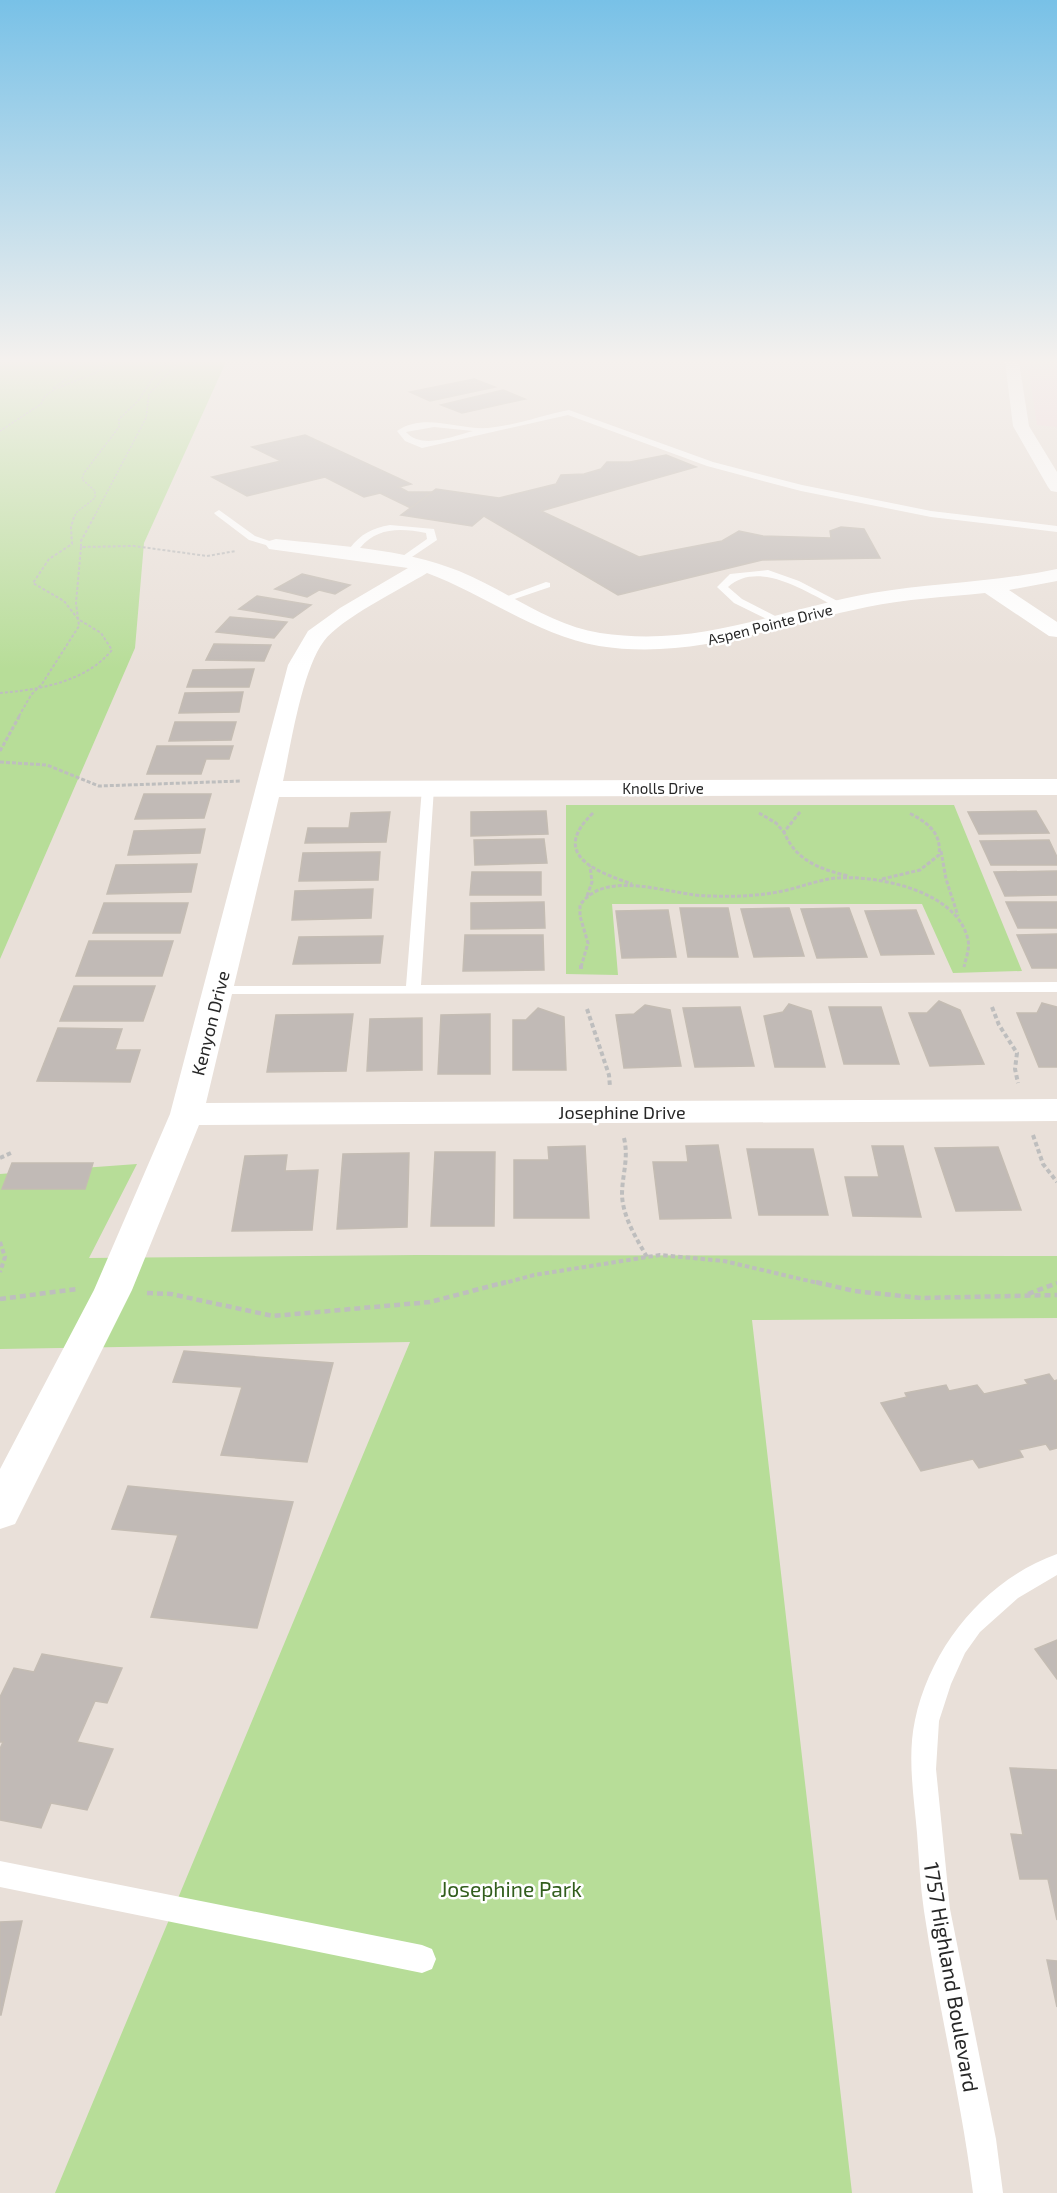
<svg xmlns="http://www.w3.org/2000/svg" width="1057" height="2193" font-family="'Exo 2',sans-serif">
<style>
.medical{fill:#f0d6da}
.green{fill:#b7dd98}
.building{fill:#c1bab6;stroke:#c4bcb3;stroke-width:1.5}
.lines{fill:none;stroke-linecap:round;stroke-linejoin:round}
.path-far4{stroke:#bebebe;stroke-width:1.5;stroke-dasharray:2 1.5;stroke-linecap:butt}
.path-far3{stroke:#bebebe;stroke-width:2;stroke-dasharray:3 2;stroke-linecap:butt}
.path-far2{stroke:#bebebe;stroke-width:3;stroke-dasharray:4 2;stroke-linecap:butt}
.path-far1{stroke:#bebebe;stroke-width:4;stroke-dasharray:4.5 3;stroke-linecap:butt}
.path{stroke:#bebebe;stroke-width:4.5;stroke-dasharray:6 4;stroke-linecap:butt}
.lane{fill:#fff;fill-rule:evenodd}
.street{fill:#fff;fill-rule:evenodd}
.labels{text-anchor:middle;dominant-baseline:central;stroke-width:5;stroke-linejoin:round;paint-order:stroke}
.far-street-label{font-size:15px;fill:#272727;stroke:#fff}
.street-label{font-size:18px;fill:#272727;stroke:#fff}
.near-park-label{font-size:21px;fill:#325e1d;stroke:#fff}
.near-street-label{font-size:21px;fill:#272727;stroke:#fff}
</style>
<rect width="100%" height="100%" fill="#e9e0d9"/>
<path class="medical" d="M967,362H1057V427L1037,425L1028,365Z"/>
<g class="green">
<path d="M0,362H226L144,543L135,648L0,959Z"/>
<path d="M566,805H954L1022,971L953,973L922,904H612L618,975L566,974Z"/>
<path d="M137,1164L89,1258L417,1255L1057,1256V1318L752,1320L852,2193H55L410,1342L0,1349V1174Z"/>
</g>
<g class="building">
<path d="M474,379L495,387L430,401L410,392Z"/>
<path d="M503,390L525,399L462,413L441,405Z"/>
<path d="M305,435L411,484L399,487L408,492H432L411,508L380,493L364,497L325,477L247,496L212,477L281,461L252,447Z"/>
<path d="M666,455L696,467L541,511L639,557L722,541L739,531L763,536L831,538L830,531L841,527L864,529L880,558L762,560L618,595L484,516L472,526L401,515L436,489L499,498L556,484L561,475L584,474L601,469L607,462H630Z"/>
<path d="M302,574L350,585L335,594L319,590L307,597L275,589Z"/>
<path d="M257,596L311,605L293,618L239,609Z"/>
<path d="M230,617L287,622L274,638L216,632Z"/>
<path d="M214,644L271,645L264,661L206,660Z"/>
<path d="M254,669L249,687H187L193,670Z"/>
<path d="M243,692L239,712L179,713L185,693Z"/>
<path d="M175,722H236L231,740L169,741Z"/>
<path d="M157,746H233L229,759H206L201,774H147Z"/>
<path d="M144,794H211L204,818L135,819Z"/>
<path d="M546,811L548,834L471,836V812Z"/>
<path d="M1036,811L1049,833L979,834L968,812Z"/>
<path d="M390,812L386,842L305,843L308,828H349L351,813Z"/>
<path d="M205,829L200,853L128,855L134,831Z"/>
<path d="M544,839L547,863L475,865L474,840Z"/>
<path d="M1049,840L1057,857V865H991L980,841Z"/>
<path d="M380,852L378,880L299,881L303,853Z"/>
<path d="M197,864L191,892L107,894L116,865Z"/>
<path d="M1057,871V895L1005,896L994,872Z"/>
<path d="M472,872H541V895H470Z"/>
<path d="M373,889L371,918L292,920L295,891Z"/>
<path d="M544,902L545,928L471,929V903Z"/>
<path d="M1006,902H1057V928H1018Z"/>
<path d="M104,903H188L180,933H93Z"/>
<path d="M680,908H728L738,957H688Z"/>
<path d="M789,908L804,956L754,957L741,909Z"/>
<path d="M849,908L867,957L817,958L801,909Z"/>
<path d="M668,910L676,957L622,958L616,911Z"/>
<path d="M916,910L934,954L881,955L865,911Z"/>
<path d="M1057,934V968H1032L1017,935Z"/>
<path d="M465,935H543L544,970L463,971Z"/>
<path d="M383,936L380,963L293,964L299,937Z"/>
<path d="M89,941H173L162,976H76Z"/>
<path d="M74,986H155L143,1021H60Z"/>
<path d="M939,1001L960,1010L984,1064L930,1066L909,1013H927Z"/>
<path d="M1042,1003L1057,1007V1067H1039L1017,1013H1037Z"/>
<path d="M789,1004L811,1011L825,1067H775L764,1016L783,1012Z"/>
<path d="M645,1005L670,1010L681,1066L624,1068L616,1015L634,1014Z"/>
<path d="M740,1007L754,1066L695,1067L683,1008Z"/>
<path d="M829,1007H881L899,1064H844Z"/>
<path d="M538,1008L564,1017L566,1070H513V1020H526Z"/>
<path d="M353,1014L346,1071L267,1072L276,1015Z"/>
<path d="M490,1014V1074H438L441,1015Z"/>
<path d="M422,1018V1070L367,1071L370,1019Z"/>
<path d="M58,1028L122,1029L115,1050H140L130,1082L37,1081Z"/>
<path d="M718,1145L731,1218L660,1219L653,1162H688L686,1146Z"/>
<path d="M585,1146L589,1218H514V1160H549L548,1147Z"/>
<path d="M872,1146H903L921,1217L853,1216L845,1177H879Z"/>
<path d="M998,1147L1021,1210L956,1211L935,1148Z"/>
<path d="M747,1149H813L828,1215H759Z"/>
<path d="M435,1152H495L494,1226H431Z"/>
<path d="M409,1153L407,1227L337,1229L343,1154Z"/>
<path d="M287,1155L285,1171L318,1170L312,1230L232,1231L245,1156Z"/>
<path d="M12,1163H93L85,1189H2Z"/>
<path d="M184,1351L333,1363L307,1462L221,1455L242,1387L173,1382Z"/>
<path d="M1049,1374L1054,1381L1057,1380V1448L1050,1450L1046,1444L1019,1450L1023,1457L979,1468L973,1459L921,1471L881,1403L907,1397L905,1393L946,1385L949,1391L977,1385L984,1394L1028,1384L1025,1380Z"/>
<path d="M128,1486L293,1502L257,1628L151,1617L178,1535L112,1529Z"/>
<path d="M1057,1640V1679L1035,1649Z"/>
<path d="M42,1654L122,1668L107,1703L95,1701L77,1742L113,1749L87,1810L51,1803L41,1828L0,1820V1749L3,1742H0V1697L14,1668L34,1672Z"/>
<path d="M1010,1768L1057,1770V1920L1048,1879H1020L1011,1834L1023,1835Z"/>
<path d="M22,1921L1,2015H0V1922Z"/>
<path d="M1047,1960L1057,1961V2007Z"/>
</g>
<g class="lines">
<g class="path-far4">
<path d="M53,388L73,375L79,364L74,362"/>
<path d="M0,431L41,404L45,396L55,389L95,373L109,362"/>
<path d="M73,519L77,512L95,498V491L82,479L84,473L119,427V419L138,401L153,378L165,368L166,362"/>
<path d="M93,519L146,418L149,394L175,366V362"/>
</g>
<g class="path-far3">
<path d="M94,517L81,541V547L134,546L207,556L236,551"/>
<path d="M0,693C38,690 86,682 112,650L101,633L78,619L64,601L33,583L49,559L72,544L71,527L74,517"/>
<path d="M19,716L31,695L42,684L79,626L76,603L81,547"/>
</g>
<g class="path-far2">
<path d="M0,751L20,715"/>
<path d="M0,762L47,765L99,786L241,781"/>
<path d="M800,812L784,832C796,861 820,869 848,876"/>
<path d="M593,813C550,854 594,871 632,884"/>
<path d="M759,813L776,823L784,832"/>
<path d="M941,851L946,879L958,916"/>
<path d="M882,879L920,870L939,855C942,833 927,822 909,813"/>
<path d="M587,896L592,882L590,866"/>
<path d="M581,967L588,943L580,916V905C607,867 671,896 710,896C734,897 759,896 783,891C801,887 818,880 836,878C878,875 958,891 968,940C970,948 966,958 964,967"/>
</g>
<g class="path-far1">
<path d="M581,969V965"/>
<path d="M992,1007L999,1025L1017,1053L1015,1069L1018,1083"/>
<path d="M587,1009L609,1075L610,1087"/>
<path d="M1033,1135L1043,1164L1057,1182"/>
<path d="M624,1138C629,1159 622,1175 622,1195C623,1217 636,1238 647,1257"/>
<path d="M0,1158L13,1152"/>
<path d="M0,1242L5,1257L0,1272"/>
<path d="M501,1284L534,1275L660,1255L724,1261L822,1284"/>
</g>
<g class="path">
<path d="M816,1282L854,1291L921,1298L1057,1295"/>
<path d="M147,1293L171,1294L273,1316L430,1302L506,1282"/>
<path d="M1028,1294L1057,1283"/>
<path d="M0,1299L77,1289"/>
</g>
<g class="lane">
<path d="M569,410L713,462L802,485L931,511L1057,526V532L931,517L801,491L707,466L568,415L422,448L405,441L397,431C424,412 458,430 488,428C514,426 543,415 569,410ZM434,427L473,431C453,436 422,450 406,432Z"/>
<path d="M219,510L255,536L281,545L276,548L249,540L216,515L214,513Z"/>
<path d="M390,525L434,529L437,540L403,563L400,562V558L427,539L426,533C401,528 377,527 360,548L359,554H353L350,548C361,534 372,528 390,525Z"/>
<path d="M768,570L799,581L847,606L838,608C808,593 759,559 728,587L742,599L785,621V625L781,626L734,603L717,587L730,574Z"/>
<path d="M546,582L550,583V587L503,603L494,601Z"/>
<path d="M428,784L434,788L421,985L1057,982V992L213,994L210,991L218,986H406L422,788Z"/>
<path d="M1057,1554V1575L1018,1598L980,1632L965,1653L951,1684L939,1721L936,1769L950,1909L996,2139L1003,2193H973C961,2098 938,2005 924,1911C920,1885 919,1859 917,1833C914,1797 907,1757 915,1720C931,1646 985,1580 1057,1554Z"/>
<path d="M0,1861L422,1945L432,1949L436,1959L432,1969L422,1973L0,1887Z"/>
</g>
<g class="street">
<path d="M1005,362H1019L1029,426L1057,472V492L1051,491L1048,487L1013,426Z"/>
<path d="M276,539C337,546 401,548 459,571C506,590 549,625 600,633C700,648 777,610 872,593C934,583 996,582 1057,569V581L1009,590L1057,622V637L1049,636L985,593C946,597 906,599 867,607C778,625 692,661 599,646C536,635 486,595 427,573C401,589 340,619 324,641C302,670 291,744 283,781L1057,779V795L279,797L206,1103L1057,1099V1121L199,1125L132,1290L15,1524L0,1529V1469L94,1290L170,1114L288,665L308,631L340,608L408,568L269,549L266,545L269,541Z"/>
</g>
</g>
<linearGradient id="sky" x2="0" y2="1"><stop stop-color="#78c1e7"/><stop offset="0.54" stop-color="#f5f1ee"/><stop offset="1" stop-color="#f5f1ee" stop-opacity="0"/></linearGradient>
<rect width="1057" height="669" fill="url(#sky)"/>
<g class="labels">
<g class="far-street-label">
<text transform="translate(770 624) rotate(-14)">Aspen Pointe Drive</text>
<text x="663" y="788">Knolls Drive</text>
</g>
<g class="street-label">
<text transform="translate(210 1023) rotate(-76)">Kenyon Drive</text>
<text x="622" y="1112">Josephine Drive</text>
</g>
<g class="near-park-label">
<text x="511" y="1888">Josephine Park</text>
</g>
<g class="near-street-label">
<text transform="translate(952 1977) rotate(80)">1757 Highland Boulevard</text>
</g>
</g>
</svg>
